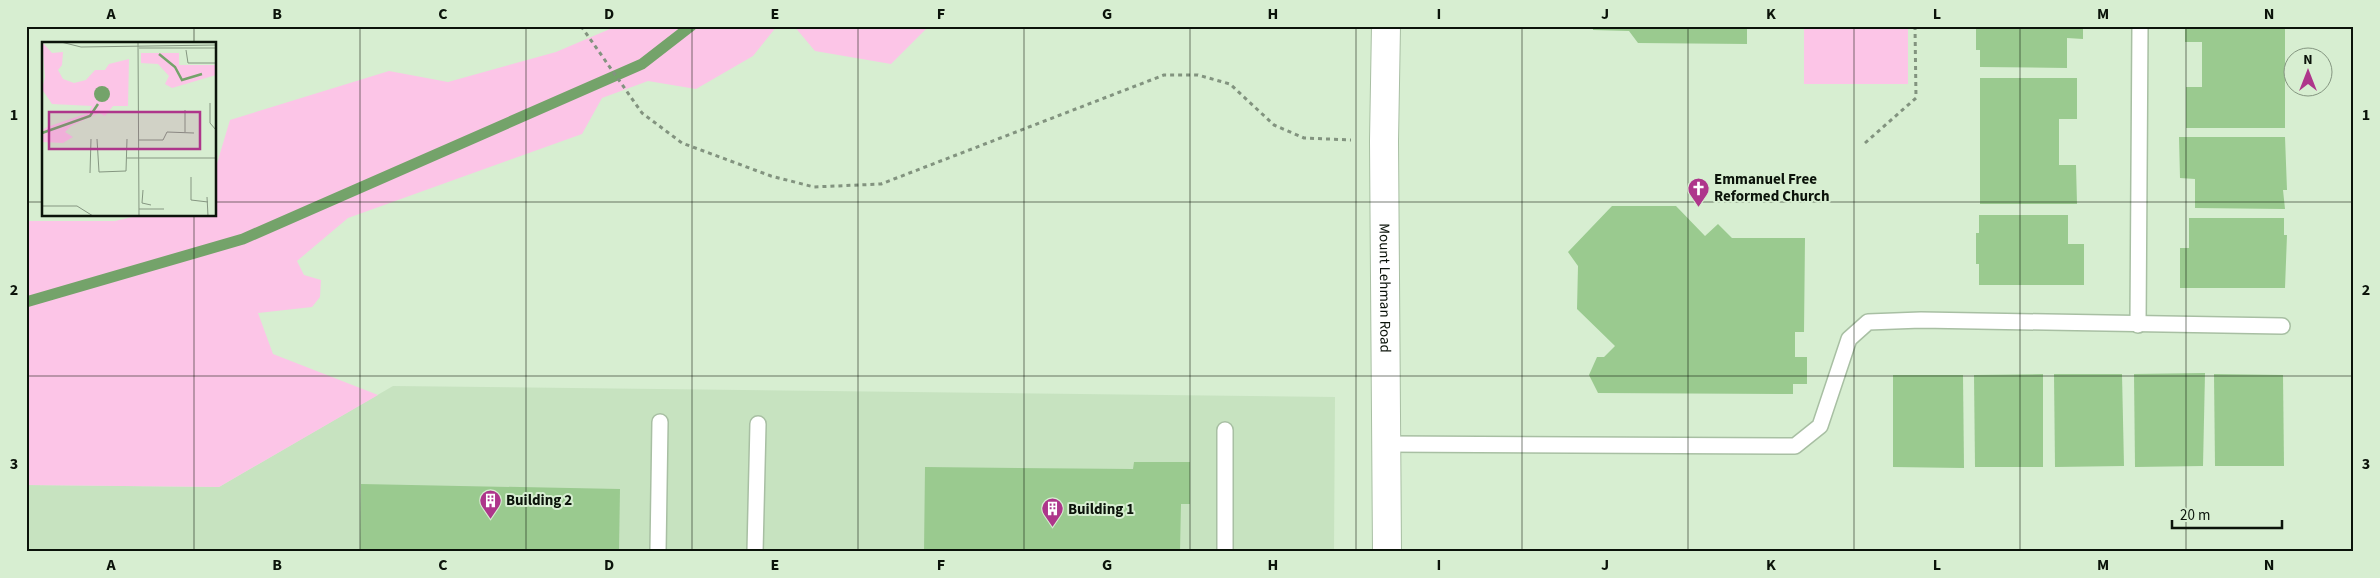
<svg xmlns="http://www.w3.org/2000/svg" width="2380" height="578" font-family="'Source Sans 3',sans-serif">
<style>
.built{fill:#c7e3c0}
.green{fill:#fcc5e7}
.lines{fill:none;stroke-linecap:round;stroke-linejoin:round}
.stream{stroke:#74a36a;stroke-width:11}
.building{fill:#9aca8f}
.lane-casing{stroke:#a8bfa3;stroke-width:18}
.secondary-casing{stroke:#a8bfa3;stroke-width:30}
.path{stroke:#82937f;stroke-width:3;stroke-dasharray:4 4;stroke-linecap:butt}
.lane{stroke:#fff;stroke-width:15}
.secondary{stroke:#fff;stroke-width:28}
.grid{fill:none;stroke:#0b130a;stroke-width:1;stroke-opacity:0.55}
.labels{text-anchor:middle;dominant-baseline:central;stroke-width:4;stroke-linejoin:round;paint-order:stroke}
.poi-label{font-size:15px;font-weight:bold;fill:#0b130a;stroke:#d7eed1;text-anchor:start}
.street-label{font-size:15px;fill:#0b130a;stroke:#d7eed1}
.inset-river{fill:none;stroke:#74a36a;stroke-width:2.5}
.inset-road{fill:none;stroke:#859681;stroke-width:1}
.view{fill:#ae368b;fill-opacity:0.15;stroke:#ae368b;stroke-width:2.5}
.inset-edge{fill:none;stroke:#0b130a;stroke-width:2.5}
.neatline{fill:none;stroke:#0b130a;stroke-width:2}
.grid-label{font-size:16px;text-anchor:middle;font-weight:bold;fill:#0b130a}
</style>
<rect width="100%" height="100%" fill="#d7eed1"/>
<path class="built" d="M393,386L1335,397L1334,552H26V485L219,487Z"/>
<g class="green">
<path d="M617,26H777L753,56L696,89L648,81L602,98L582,134L348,218L297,261L304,275L321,280L320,297L312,307L258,313L273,354L378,395L219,487L26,485V221H115L141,215H215V170L230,120L389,71L448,82L556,52Z"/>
<path d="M794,26H929L891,64L815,51Z"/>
<rect x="1804" y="26" width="104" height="58"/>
</g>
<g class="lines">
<path class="stream" d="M26,302L243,239L642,64L691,26"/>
</g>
<g class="building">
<path d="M1593,26H1747V44L1638,43L1629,31L1593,30Z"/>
<path d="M1976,26H2083V39L2067,38V68L1980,67V50H1976Z"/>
<path d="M2185,26H2285V128H2186V87H2202V42H2185Z"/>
<path d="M1980,78H2077V119H2059V165H2076L2077,204H1980Z"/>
<path d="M2179,137H2285L2287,190H2283L2285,209L2195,208V179L2180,178Z"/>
<path d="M1612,206H1676L1705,236L1718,224L1732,238H1805L1804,332H1795V357H1807V384H1793V394L1598,393L1589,375L1597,357H1604L1615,346L1577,309L1578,266L1568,252Z"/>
<path d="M1979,215H2068V244H2084V285H1979V264H1976V233H1979Z"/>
<path d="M2189,218H2284V235H2287L2285,288H2180V248H2189Z"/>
<path d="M2205,373L2203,466L2135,467L2134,374Z"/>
<path d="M2043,374V467H1975L1974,375Z"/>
<path d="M2054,374H2122L2124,466L2055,467Z"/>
<path d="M2214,374L2283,375L2284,466H2215Z"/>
<path d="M1893,375H1963L1964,468L1893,467Z"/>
<path d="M1134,462H1190V504H1181L1180,552H924L925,467L1133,469Z"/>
<path d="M361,484L620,489L619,552H360Z"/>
</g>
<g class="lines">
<defs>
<g id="lane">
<path d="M2138,325L2140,26"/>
<path d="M1386,444L1795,446L1820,426L1849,339L1868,322L1921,320L2282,326"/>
<path d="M658,552L660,422"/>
<path d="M755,552L758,424"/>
<path d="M1225,552V430"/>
</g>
<g id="secondary">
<path id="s1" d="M1386,26L1384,141L1387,552"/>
</g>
</defs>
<use href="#lane" class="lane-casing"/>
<use href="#secondary" class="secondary-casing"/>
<g class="path">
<path d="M581,26L642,113L682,143L771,176L814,187L881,184L1164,75H1198L1230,84L1274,125L1304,138L1351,140"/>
<path d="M1865,143L1916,98L1915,26"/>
</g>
<use href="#lane" class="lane"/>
<use href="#secondary" class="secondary"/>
</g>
<path class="grid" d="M194,26V44M360,26V552M526,26V552M692,26V552M858,26V552M1024,26V552M1190,26V552M1356,26V552M1522,26V552M1688,26V552M1854,26V552M2020,26V552M2186,26V552M26,202H44M215,202H2354M194,215V552M26,376H2354"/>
<defs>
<symbol id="church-pin" viewBox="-11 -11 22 30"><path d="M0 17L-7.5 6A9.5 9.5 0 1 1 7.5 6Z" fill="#ae368b" stroke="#d7eed1"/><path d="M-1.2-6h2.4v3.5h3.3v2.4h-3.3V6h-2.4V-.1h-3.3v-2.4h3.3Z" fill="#fff"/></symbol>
<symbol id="building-pin" viewBox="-11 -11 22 30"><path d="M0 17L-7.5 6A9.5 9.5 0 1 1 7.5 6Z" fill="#ae368b" stroke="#d7eed1"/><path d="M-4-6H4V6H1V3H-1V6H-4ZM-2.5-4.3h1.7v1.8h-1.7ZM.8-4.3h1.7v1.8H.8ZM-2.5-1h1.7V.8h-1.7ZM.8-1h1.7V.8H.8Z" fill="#fff"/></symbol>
</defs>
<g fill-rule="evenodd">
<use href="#church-pin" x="1686" y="176" width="25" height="34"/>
<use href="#building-pin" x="478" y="488" width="25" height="34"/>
<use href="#building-pin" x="1040" y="496" width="25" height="34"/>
</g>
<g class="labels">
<g class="poi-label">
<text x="1714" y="179">Emmanuel Free<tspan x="1714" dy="17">Reformed Church</tspan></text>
<text x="506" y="500">Building 2</text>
<text x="1068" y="509">Building 1</text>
</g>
<g class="street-label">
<text stroke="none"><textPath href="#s1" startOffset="262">Mount Lehman Road</textPath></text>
</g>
</g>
<g transform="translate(42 42)">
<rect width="174" height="174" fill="#d7eed1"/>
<path d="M0,0L10,11L21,10L20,23L16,28L21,37L32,41L44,38L53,28H63L67,22L87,17L86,64H71L63,74L57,71L29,84L23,90L31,95L21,101L0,100V89L5,85L46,71L50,64L10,62L0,47L3,35ZM99,11H137V23H174V33L130,46L123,42L127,34L116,22L99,21Z" fill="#fcc5e7"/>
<path d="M52 52a8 8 0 1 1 16 0a8 8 0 1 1-16 0Z" fill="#74a36a"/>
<path class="inset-river" d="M117,12L133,25L140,38L160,32M0,91L48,74L56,62"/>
<path class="inset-road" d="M19,0L39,5L174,3M96,0L97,174M97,6H174M144,8L146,21H174M168,61V81L174,88M143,90V68M55,97L57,130L84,129L85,97M96,98H121L125,90L152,91M85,116H174M48,131L49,97M149,135V158L166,160M101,148L100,161L109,163M165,155L166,174M0,164H35L51,174M97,167H122"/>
<path class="view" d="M7,70H158V107H7Z"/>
<rect width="174" height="174" class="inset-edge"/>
</g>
<rect width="2380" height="578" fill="none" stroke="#d7eed1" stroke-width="55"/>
<g transform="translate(2308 72)"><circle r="24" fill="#d7eed1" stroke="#859681"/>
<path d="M0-4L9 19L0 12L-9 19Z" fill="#ae368b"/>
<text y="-8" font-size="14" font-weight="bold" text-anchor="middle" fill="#0b130a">N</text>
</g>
<path d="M2172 520v8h110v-8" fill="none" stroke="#0b130a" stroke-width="2.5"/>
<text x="2180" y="520" font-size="15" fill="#0b130a" stroke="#d7eed1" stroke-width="4" paint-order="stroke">20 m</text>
<rect x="28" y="28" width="2324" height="522" class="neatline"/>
<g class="grid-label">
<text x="111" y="19">A</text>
<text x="277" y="19">B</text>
<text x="443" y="19">C</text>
<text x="609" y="19">D</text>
<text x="775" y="19">E</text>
<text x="941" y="19">F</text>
<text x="1107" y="19">G</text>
<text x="1273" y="19">H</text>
<text x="1439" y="19">I</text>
<text x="1605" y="19">J</text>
<text x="1771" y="19">K</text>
<text x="1937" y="19">L</text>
<text x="2103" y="19">M</text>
<text x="2269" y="19">N</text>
<text x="14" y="120">1</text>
<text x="2366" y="120">1</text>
<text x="14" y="295">2</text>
<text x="2366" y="295">2</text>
<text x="14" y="469">3</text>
<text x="2366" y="469">3</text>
<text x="111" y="570">A</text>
<text x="277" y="570">B</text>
<text x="443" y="570">C</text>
<text x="609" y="570">D</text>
<text x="775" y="570">E</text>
<text x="941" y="570">F</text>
<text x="1107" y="570">G</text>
<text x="1273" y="570">H</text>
<text x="1439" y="570">I</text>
<text x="1605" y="570">J</text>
<text x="1771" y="570">K</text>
<text x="1937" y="570">L</text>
<text x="2103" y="570">M</text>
<text x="2269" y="570">N</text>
</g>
</svg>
